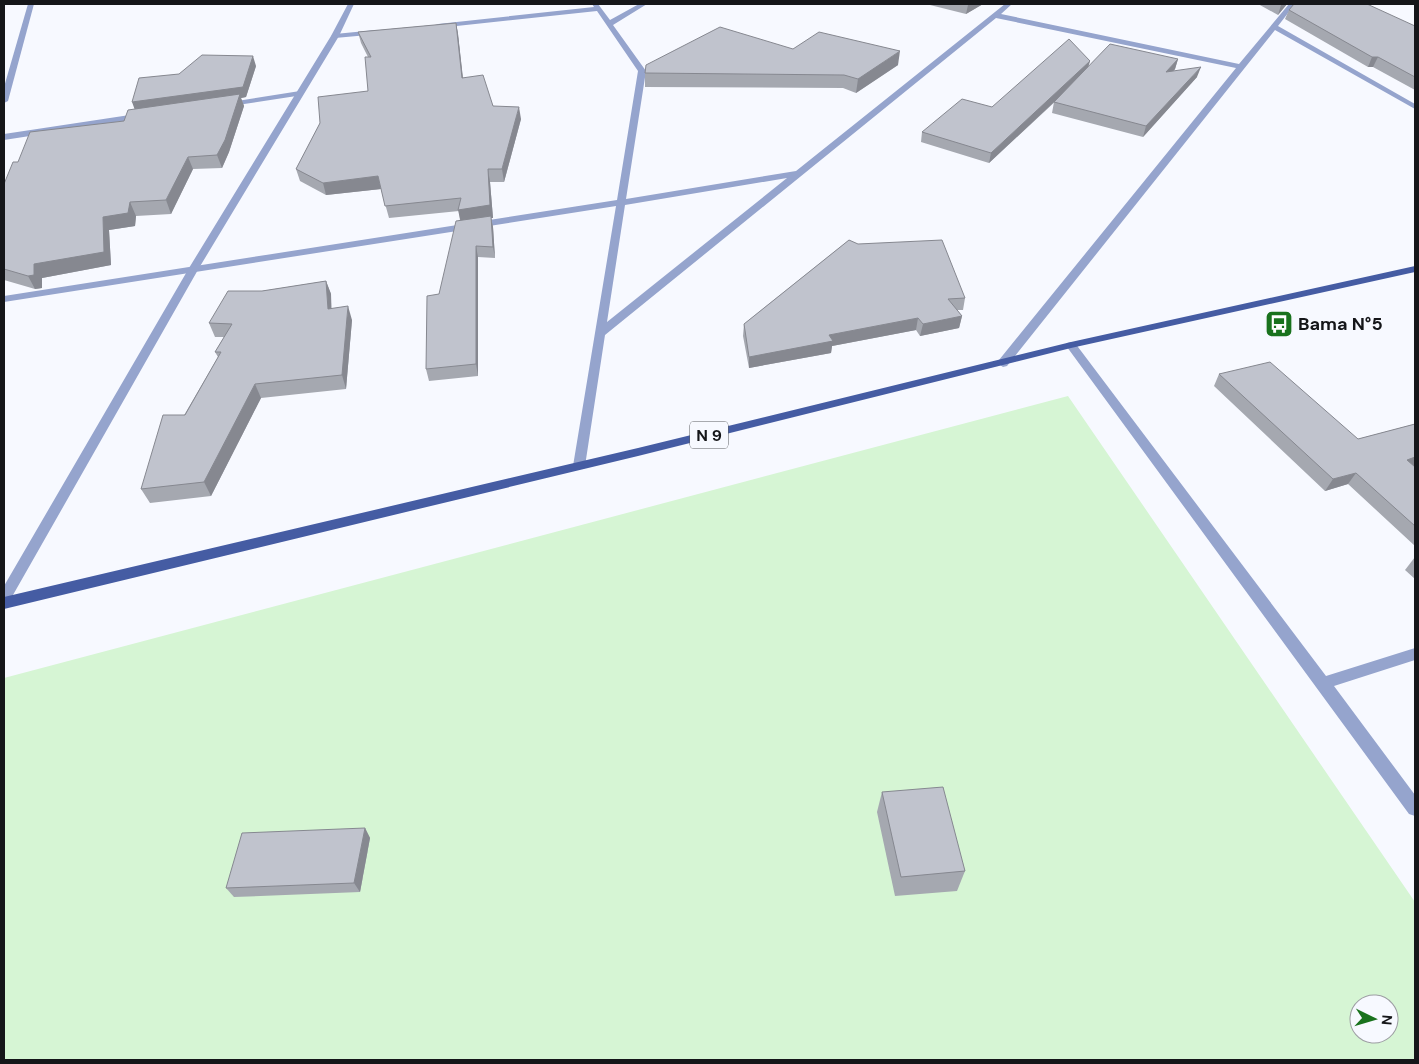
<svg xmlns="http://www.w3.org/2000/svg" width="1419" height="1064" font-family="'DM Sans',sans-serif">
<style>
.green{fill:#d6f5d4;fill-rule:evenodd}
.lines{fill:none;stroke-linecap:round;stroke-linejoin:round}
.minor{fill:#95a4cd;fill-rule:evenodd}
.tertiary{fill:#95a4cd;fill-rule:evenodd}
.primary{fill:#455ca3;fill-rule:evenodd}
.wall{fill:#a5a8b0}
.shaded-wall{fill:#868890}
.building{fill:#c0c3cd;stroke:#868890}
.labels{text-anchor:middle;dominant-baseline:central;stroke-width:4;stroke-linejoin:round;paint-order:stroke}
.shield{fill:#f7f9ff;stroke:#595a5e;stroke-width:1}
.shield-label{font-size:16px;font-weight:bold;fill:#151619}
.poi-label{font-size:18px;font-weight:bold;fill:#151619;stroke:#f7f9ff;text-anchor:start}
</style>
<rect width="100%" height="100%" fill="#f7f9ff"/>
<path class="green" d="M1068,396L1415,902V1060H4V678ZM1359,1004H1389V1034H1359Z"/>
<g class="lines">
<g class="minor">
<path d="M28,4H34L8,101L4,103V87Z"/>
<path d="M592,4H598L610,20L639,4H647L613,25L646,71L626,199L796,171L1005,4H1012L1001,14L1239,64L1289,4H1295L1278,26L1415,104V109L1275,30L1007,366L1003,367L997,363L999,360L1236,68L996,18L605,335L585,466L584,469H574L573,466L616,206L4,302V296L617,200L638,71L597,11L438,28L434,26L438,24L594,7ZM787,178L607,322L625,205Z"/>
<path d="M376,30H379V34L335,38L331,36L335,34Z"/>
<path d="M300,91H303V95L224,107L220,105L224,103Z"/>
<path d="M143,113L146,114V118L4,140V134Z"/>
<path d="M1071,342L1075,343L1326,676L1415,648V660L1334,686L1415,795V816L1409,814L1067,347L1065,345L1067,343Z"/>
</g>
<path class="tertiary" d="M348,4H354L339,36L199,268L9,602L4,604V586L189,268L331,36Z"/>
<path class="primary" d="M1415,266V272L1071,348L638,456L4,609V597L638,448L1071,342Z"/>
</g>
<g class="wall">
<path d="M926,4H983L966,14Z"/>
<path d="M1258,4H1287L1278,15Z"/>
<path d="M1289,10L1415,26V90L1373,67H1368L1285,19Z"/>
<path d="M456,23L458,34L463,78L493,106L521,119L504,182H490L493,218H491L493,227L495,258L478,257V376L429,381L426,369L439,294L460,221L459,211L389,218L381,189L326,195L300,181L296,169L320,123L368,91V57L361,43L358,32Z"/>
<path d="M793,49L898,65L856,93L843,88L645,87V73Z"/>
<path d="M1178,59L1175,69L1174,71L1197,77L1143,137L1052,113L1054,102L1058,99L989,163L921,142L922,132L992,107L1090,61L1088,67Z"/>
<path d="M256,66L246,97L241,98L244,106L229,152L222,168L193,169L171,214L136,216L135,226L109,230L111,265L42,278V288L35,289L4,280V184L18,162L124,121Z"/>
<path d="M849,240L965,298L963,310H957L962,316L959,328L920,336L916,330L832,346L831,353L749,368L743,336L744,324Z"/>
<path d="M326,281L331,294V309L352,320L346,389L261,398L211,496L150,503L141,489L218,357L215,352L224,337H215L209,323L262,291Z"/>
<path d="M1219,374L1358,439L1415,424V546L1348,484L1325,491L1214,386Z"/>
<path d="M1415,557V579L1405,570Z"/>
<path d="M882,792L965,871L957,891L895,896L877,812Z"/>
<path d="M365,828L370,838L360,892L234,897L226,888Z"/>
</g>
<g class="shaded-wall">
<path d="M970,4H983L966,14L968,5Z"/>
<path d="M1283,4H1287L1278,15L1281,5Z"/>
<path d="M456,23L458,34L464,89L462,78Z"/>
<path d="M900,51L898,65L856,93L858,79Z"/>
<path d="M253,56L256,66L246,97L241,98L244,106L229,152L222,168L217,155L136,113L132,102Z"/>
<path d="M1372,57H1378L1373,67H1368Z"/>
<path d="M1178,59L1175,69L1163,82L1166,72Z"/>
<path d="M1090,61L1087,71L989,163L991,153Z"/>
<path d="M1201,67L1197,77L1143,137L1146,126Z"/>
<path d="M519,107L521,119L504,182L502,169Z"/>
<path d="M188,157L193,169L171,214L166,200Z"/>
<path d="M488,169L490,182L493,218H491L493,227L495,258L493,247L461,223L458,210Z"/>
<path d="M378,176L381,189L326,195L323,183Z"/>
<path d="M130,202L136,216L135,226L109,230L111,265L42,278V288L35,289L28,276L34,264L103,217Z"/>
<path d="M476,246L478,257V376L476,364Z"/>
<path d="M326,281L331,294L332,323L328,309Z"/>
<path d="M348,306L352,320L346,389L342,375Z"/>
<path d="M962,316L959,328L920,336L923,324Z"/>
<path d="M918,318L916,330L832,346L831,353L749,368V357L829,335Z"/>
<path d="M255,384L261,398L211,496L204,482Z"/>
<path d="M1415,457V467L1407,460Z"/>
<path d="M1356,473L1348,484L1325,491L1333,479Z"/>
<path d="M365,828L370,838L360,892L354,883Z"/>
</g>
<g class="building">
<path d="M1294,4H1367L1415,26V77L1378,57H1372L1289,10Z"/>
<path d="M456,23L462,78L483,75L493,106L519,107L502,169H488L490,205L458,210L461,198L385,206L378,176L323,183L296,169L320,123L318,97L368,91L365,57H371L358,32Z"/>
<path d="M720,27L793,49L819,32L900,51L858,79L844,75L645,73L646,65Z"/>
<path d="M1069,39L1090,61L991,153L922,132L962,99L992,107Z"/>
<path d="M1110,44L1178,59L1166,72L1201,67L1146,126L1054,102Z"/>
<path d="M202,55L253,56L243,87L132,102L139,78L179,74Z"/>
<path d="M240,94L225,140L217,155L188,157L166,200L130,202L128,213L103,217L104,252L34,264V275L28,276L4,269V184L13,162H18L30,132L124,121L128,110Z"/>
<path d="M491,216L493,247L476,246V364L426,369L427,296L439,294L456,221Z"/>
<path d="M849,240L858,244L942,240L965,298L948,299L962,316L923,324L918,318L829,335L833,341L749,357L744,324Z"/>
<path d="M326,281L328,309L348,306L342,375L255,384L204,482L141,489L163,415H185L221,352H215L232,324L209,323L228,291H262Z"/>
<path d="M1270,362L1358,439L1415,424V457L1407,460L1415,467V526L1356,473L1333,479L1219,374Z"/>
<path d="M943,787L965,871L901,877L882,792Z"/>
<path d="M365,828L354,883L226,888L242,833Z"/>
</g>
<defs>
<symbol id="bus-square" viewBox="-11 -11 22 22"><rect x="-9" y="-9" width="18" height="18" rx="4" fill="#19721d" stroke="#f7f9ff"/><path d="M-5-6H5V4H4V6H2V4H-2V6H-4V4H-5ZM-3.5-4V0h7V-4ZM-3.5 1.2v1.5H-2V1.2ZM2 1.2v1.5H3.5V1.2Z" fill="#fff"/></symbol>
</defs>
<g fill-rule="evenodd">
<use href="#bus-square" x="1263" y="308" width="32" height="32"/>
</g>
<g class="labels">
<rect class="shield" x="690" y="421.5" width="38" height="27" rx="4"/>
<g class="shield-label">
<text x="709" y="435">N 9</text>
</g>
<g class="poi-label">
<text x="1298" y="324">Bama N°5</text>
</g>
</g>
<rect width="1419" height="1064" fill="none" stroke="#151619" stroke-width="10"/>
<g transform="translate(1374 1019) rotate(95)"><circle r="24" fill="#f7f9ff" stroke="#9d9ea3"/>
<path d="M0-4L9 19L0 12L-9 19Z" fill="#19721d"/>
<text y="-8" font-size="14" font-weight="bold" text-anchor="middle" fill="#151619">N</text>
</g>
</svg>
